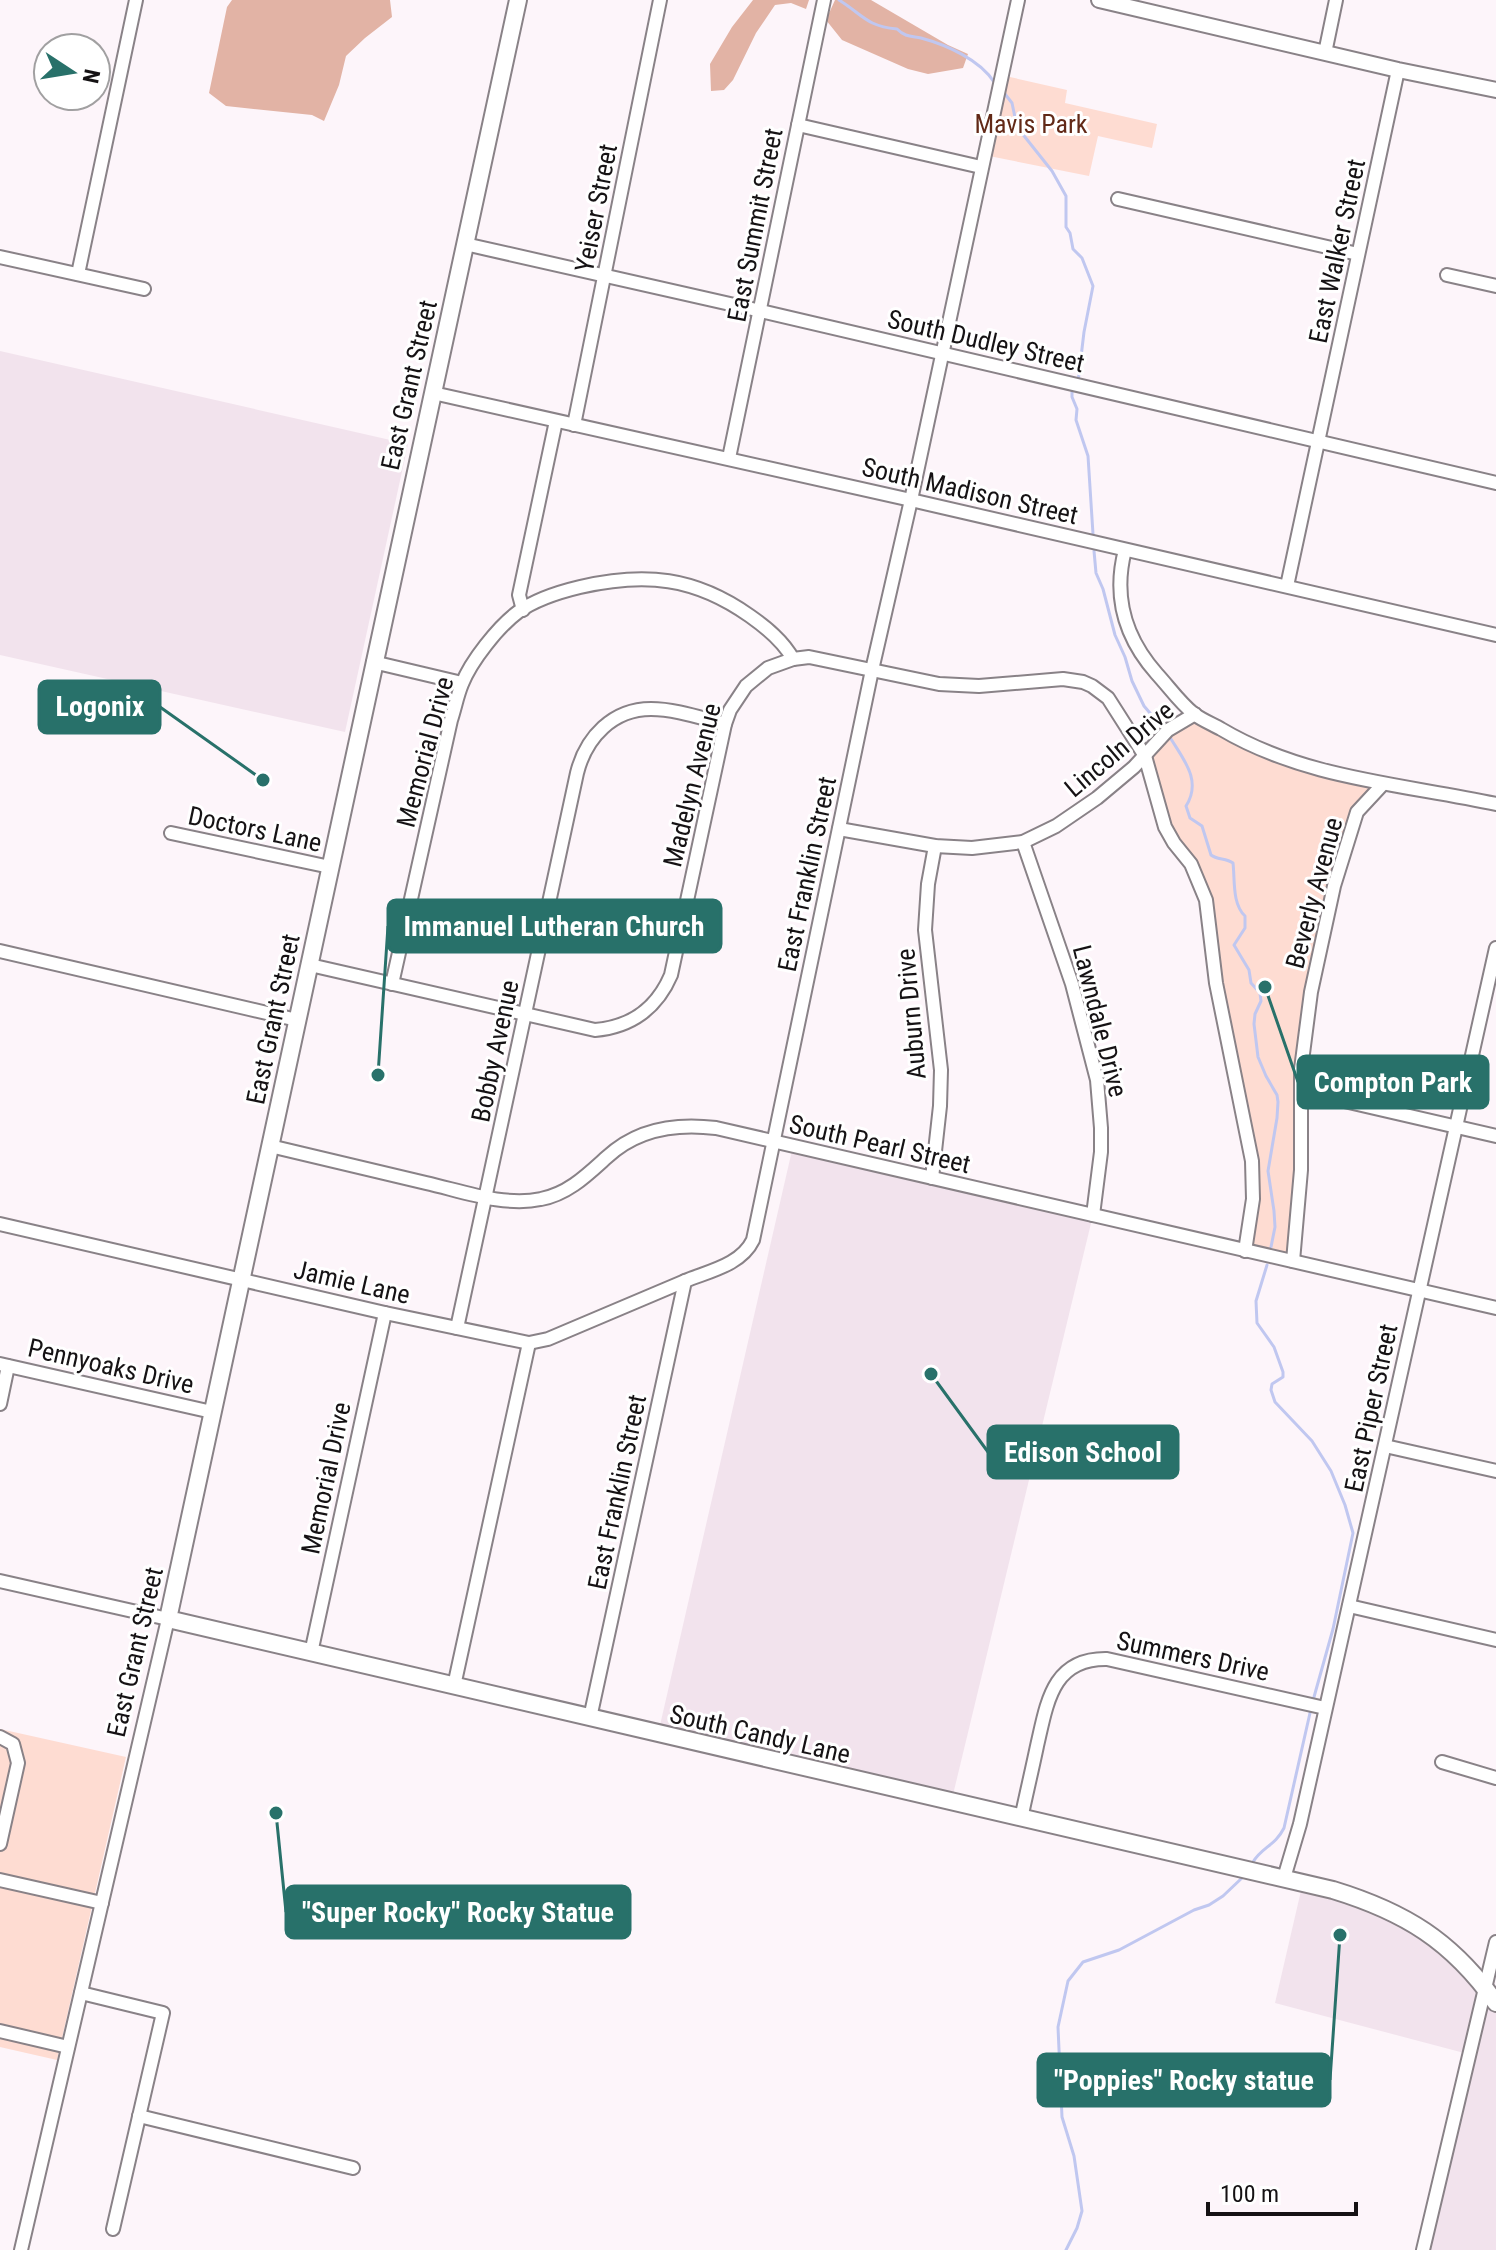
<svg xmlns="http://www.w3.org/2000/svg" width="1496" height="2250" font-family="'Roboto Condensed',sans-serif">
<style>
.built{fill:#f2e3ed}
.green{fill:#fedcd2}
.forest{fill:#e2b3a5}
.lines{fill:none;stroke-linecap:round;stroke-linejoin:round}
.stream{stroke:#c0c7f0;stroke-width:3}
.minor-casing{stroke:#898287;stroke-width:16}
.tertiary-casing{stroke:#898287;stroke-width:18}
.secondary-casing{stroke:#898287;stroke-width:20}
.minor{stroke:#fff;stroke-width:12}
.tertiary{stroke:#fff;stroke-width:14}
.secondary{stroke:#fff;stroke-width:16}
.labels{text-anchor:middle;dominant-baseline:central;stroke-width:6;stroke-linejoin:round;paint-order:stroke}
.park-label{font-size:26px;fill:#622917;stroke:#fff}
.street-label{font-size:26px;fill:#151214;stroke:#fff}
.leader{fill:none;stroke:#28716a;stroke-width:3}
.callout-dot{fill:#28716a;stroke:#fff;stroke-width:3}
.callout{fill:#28716a;stroke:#28716a;stroke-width:3}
.callout-label{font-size:28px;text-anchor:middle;font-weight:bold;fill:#fff}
</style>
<rect width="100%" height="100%" fill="#fdf5fa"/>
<g class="built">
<path d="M0,351L408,444L345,732L0,655Z"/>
<path d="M793,1146L1093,1215L951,1803L658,1734Z"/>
<path d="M1303,1882L1399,1916L1496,2003V2250H1424L1468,2054L1275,2003Z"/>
</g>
<g class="green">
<path d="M1001,75L1067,90L1065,103L1157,124L1152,148L1098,136L1089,176L984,155Z"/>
<path d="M1195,714L1233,737L1383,784L1357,812L1311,992L1293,1261L1245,1251L1253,1199L1208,911L1174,843L1145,756Z"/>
<path d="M0,1729L126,1757L57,2060L0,2047Z"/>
</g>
<g class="forest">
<path d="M232,0H390L392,17L365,38L346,56L339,85L324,121L312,115L226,106L209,93L227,7Z"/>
<path d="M753,0H809L806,9L791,3L775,5L756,33L733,80L724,90L711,91L710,64L732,27Z"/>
<path d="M835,0H871L948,45L968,54L963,68L928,74L908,69L842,40L826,20Z"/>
</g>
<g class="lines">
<g class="stream">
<path d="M839,0C863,15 866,26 897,29C905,37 911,36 921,38C947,45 980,60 994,82"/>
<path d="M1005,94L1012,103L1017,127L1052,171L1066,196V227L1070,233L1073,249L1082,258L1093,286L1084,332L1078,382"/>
<path d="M1072,392V397L1077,409L1076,420L1088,456L1093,534"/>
<path d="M1094,551L1096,573L1103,589L1115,635L1125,657L1132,681L1144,706L1161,726"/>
<path d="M1171,739C1184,760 1202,781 1186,806L1190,818L1202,826L1211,855C1217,860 1226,858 1233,863C1235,880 1232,904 1245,916V928L1234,945L1249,970L1251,983L1260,993L1261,1001L1255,1014L1254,1024L1258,1057L1266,1076L1277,1095L1278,1102L1277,1118L1268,1171L1274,1211L1275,1227L1271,1247"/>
<path d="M1267,1265L1256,1301L1257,1323L1274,1347L1283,1372V1377L1272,1384L1271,1390L1275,1402L1312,1441L1331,1471L1345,1505L1353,1533L1333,1629L1314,1697"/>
<path d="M1253,1862C1262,1847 1275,1846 1284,1828L1310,1713"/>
<path d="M1066,2250L1077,2228L1082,2211L1074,2156L1062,2117L1058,2027L1068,1981L1083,1962L1119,1950L1194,1910L1209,1905L1223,1896L1243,1877"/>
</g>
<defs>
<g id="minor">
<path d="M1325,53L1336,0"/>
<path d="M798,125L981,167"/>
<path d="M1118,199L1358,254"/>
<path d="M465,244L761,311L1496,483"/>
<path d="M0,257L144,289"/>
<path d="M78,274L136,0"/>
<path d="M1447,275L1496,286"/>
<path d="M433,393L911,500L1496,635"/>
<path d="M574,425L660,0"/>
<path d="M729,458L824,0"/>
<path d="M1125,550C1113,596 1125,638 1157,674C1169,687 1180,703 1194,714C1202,720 1212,724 1221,729C1305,779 1403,784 1496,804"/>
<path d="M1287,586L1398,70"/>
<path d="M523,610L519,595L556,421"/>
<path d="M373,662L462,683"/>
<path d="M839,829L935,846L972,848L1023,842L1056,826L1097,798L1134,767L1168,730L1195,714"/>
<path d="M171,833L330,867"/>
<path d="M1023,842L1072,984L1097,1080L1101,1128V1152L1093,1215"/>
<path d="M0,951L297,1020"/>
<path d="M310,965L595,1030C631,1027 657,1008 671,975L725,724L730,710L746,686L768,668L793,659L809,657L939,684L979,686L1063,679L1083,682L1092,686L1108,698L1145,756L1165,827L1174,843L1191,864L1206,900L1216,983L1252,1161L1253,1199L1245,1251"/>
<path d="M392,984L451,720C455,708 457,696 462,684C471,661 498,627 518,612C536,599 559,592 580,587C645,572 695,577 750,616C767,628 783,641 793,659"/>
<path d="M1301,1091L1496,1136"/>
<path d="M270,1146C322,1158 374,1171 426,1183C462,1191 504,1207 541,1199C568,1194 587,1175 607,1157C637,1129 676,1123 716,1128L1496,1308"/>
<path d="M932,1178L940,1106L941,1070L925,930L928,884L935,846"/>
<path d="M0,1224L385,1313L529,1343L548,1339L685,1281"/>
<path d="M1293,1261L1301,1170V1069L1311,992L1334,886L1357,812L1383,784"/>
<path d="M457,1328L577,773C586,737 613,709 651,709C675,709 701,718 725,724"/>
<path d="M0,1364L212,1412"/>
<path d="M0,1404L8,1366"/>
<path d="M1385,1446L1496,1471"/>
<path d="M0,1581L168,1619L21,2250"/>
<path d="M1349,1606L1496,1640"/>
<path d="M311,1653L385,1313"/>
<path d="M454,1686L529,1343"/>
<path d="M590,1718L685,1281C709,1271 741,1265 753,1240L872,670L911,500L1018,0"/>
<path d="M0,1737L13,1744L18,1763L0,1844"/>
<path d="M1442,1762L1496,1778"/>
<path d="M1021,1819C1026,1795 1032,1770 1037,1746C1047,1703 1052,1658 1107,1659L1325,1708"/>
<path d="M1284,1878L1300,1824L1496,948"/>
<path d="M0,1880L102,1903"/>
<path d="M81,1993L163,2013L113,2229"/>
<path d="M0,2031L68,2047"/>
<path d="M139,2116L353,2168"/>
<path d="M1423,2250L1496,1942"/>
</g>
<path id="tertiary" d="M1099,0L1398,70L1496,90"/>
<path id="secondary" d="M518,0L168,1619L1333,1890C1405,1912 1452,1941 1496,2003"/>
</defs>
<use href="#minor" class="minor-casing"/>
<use href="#tertiary" class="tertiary-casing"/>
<use href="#secondary" class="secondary-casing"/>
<use href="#minor" class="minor"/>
<use href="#tertiary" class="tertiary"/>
<use href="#secondary" class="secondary"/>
</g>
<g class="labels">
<g class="park-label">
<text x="1031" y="124">Mavis Park</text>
</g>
<g class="street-label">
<text transform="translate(596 208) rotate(-79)">Yeiser Street</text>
<text transform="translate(755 225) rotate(-79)">East Summit Street</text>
<text transform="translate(1337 251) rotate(-78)">East Walker Street</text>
<text transform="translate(986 341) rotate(13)">South Dudley Street</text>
<text transform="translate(409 385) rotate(-77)">East Grant Street</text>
<text transform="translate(970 491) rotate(13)">South Madison Street</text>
<text transform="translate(1119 749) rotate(-40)">Lincoln Drive</text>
<text transform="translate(425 752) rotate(-75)">Memorial Drive</text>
<text transform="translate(692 785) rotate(-76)">Madelyn Avenue</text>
<text transform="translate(255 829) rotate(12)">Doctors Lane</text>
<text transform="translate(807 874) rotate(-78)">East Franklin Street</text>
<text transform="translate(1314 893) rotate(-75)">Beverly Avenue</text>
<text transform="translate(911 1014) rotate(-95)">Auburn Drive</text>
<text transform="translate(273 1019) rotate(-78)">East Grant Street</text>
<text transform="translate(1100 1021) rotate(76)">Lawndale Drive</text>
<text transform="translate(495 1051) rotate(-78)">Bobby Avenue</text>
<text transform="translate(880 1144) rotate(13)">South Pearl Street</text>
<text transform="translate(352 1282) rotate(13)">Jamie Lane</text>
<text transform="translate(111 1366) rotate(13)">Pennyoaks Drive</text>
<text transform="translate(1371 1408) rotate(-78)">East Piper Street</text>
<text transform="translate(326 1478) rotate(-78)">Memorial Drive</text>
<text transform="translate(617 1492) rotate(-78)">East Franklin Street</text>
<text transform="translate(135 1652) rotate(-77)">East Grant Street</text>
<text transform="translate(1193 1656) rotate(12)">Summers Drive</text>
<text transform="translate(760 1734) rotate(13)">South Candy Lane</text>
</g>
</g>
<path class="leader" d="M263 780L160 707M378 1075L388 926M1265 987L1298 1082M931 1374L988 1452M276 1813L286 1912M1340 1935L1330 2080"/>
<g class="callout-dot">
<circle cx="263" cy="780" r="8"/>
<circle cx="378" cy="1075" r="8"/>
<circle cx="1265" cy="987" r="8"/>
<circle cx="931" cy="1374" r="8"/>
<circle cx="276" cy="1813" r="8"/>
<circle cx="1340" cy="1935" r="8"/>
</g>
<g class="callout">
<rect x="39" y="681" width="121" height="52" rx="8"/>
<rect x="388" y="900" width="333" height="52" rx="8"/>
<rect x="1298" y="1056" width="190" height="52" rx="8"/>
<rect x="988" y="1426" width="190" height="52" rx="8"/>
<rect x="286" y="1886" width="344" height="52" rx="8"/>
<rect x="1038" y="2054" width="292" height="52" rx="8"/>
</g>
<g class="callout-label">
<text x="100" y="716">Logonix</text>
<text x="554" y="936">Immanuel Lutheran Church</text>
<text x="1393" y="1092">Compton Park</text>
<text x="1083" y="1462">Edison School</text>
<text x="458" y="1922">"Super Rocky" Rocky Statue</text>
<text x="1184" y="2090">"Poppies" Rocky statue</text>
</g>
<g transform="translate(72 72) rotate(102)"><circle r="38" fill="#ffffff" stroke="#a1a0a1" stroke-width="2"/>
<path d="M0-6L14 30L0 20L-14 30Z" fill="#28716a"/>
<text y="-12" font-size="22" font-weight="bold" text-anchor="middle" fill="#151214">N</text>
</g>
<path d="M1208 2202v12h148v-12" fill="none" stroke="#151214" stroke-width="4"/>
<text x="1220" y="2202" font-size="24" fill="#151214" stroke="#ffffff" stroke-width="6" paint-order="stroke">100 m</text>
</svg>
